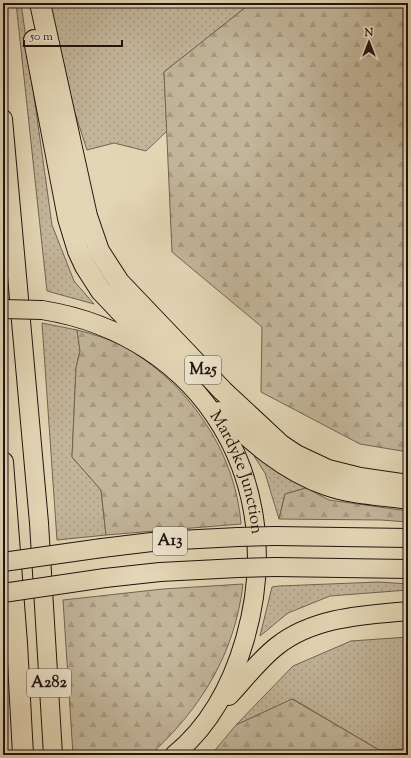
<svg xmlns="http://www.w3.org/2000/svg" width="411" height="758" font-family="'Sorts Mill Goudy',serif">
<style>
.grass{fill:url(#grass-dots);stroke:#706454}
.forest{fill:url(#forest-firs);stroke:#706454}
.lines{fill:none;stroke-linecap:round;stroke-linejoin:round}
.trunk-casing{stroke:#1f140e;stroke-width:20}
.motorway-casing{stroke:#1f140e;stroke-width:22}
.trunk{stroke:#e3d6b5;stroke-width:18}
.motorway{stroke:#e3d6b5;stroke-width:20}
.trunk-bridge-casing{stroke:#1f140e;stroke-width:20;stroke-linecap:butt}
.trunk-bridge{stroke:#e3d6b5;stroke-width:18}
.labels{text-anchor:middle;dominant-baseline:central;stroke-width:3.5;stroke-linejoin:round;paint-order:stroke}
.shield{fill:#ede4cf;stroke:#5d5248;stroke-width:1}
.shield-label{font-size:16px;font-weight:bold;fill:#1f140e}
.street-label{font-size:17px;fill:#1f140e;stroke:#ede4cf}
</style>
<defs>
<pattern id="grass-dots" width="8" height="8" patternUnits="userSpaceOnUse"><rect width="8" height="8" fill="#c2b599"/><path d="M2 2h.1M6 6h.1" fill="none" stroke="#a69b83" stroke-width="1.8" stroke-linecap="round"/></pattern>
<pattern id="forest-firs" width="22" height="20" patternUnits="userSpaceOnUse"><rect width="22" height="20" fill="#c2b599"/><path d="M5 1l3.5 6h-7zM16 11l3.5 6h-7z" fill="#a69b83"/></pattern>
</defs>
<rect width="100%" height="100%" fill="#e3d6b5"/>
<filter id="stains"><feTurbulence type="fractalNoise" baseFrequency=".005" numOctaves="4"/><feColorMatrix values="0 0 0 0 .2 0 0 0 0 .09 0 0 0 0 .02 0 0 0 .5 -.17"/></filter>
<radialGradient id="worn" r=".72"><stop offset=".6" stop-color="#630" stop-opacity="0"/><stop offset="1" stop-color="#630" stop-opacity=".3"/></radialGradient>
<g class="grass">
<path d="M16,3H21L22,10L52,225L74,281L94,304L47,291Z"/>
<path d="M47,3H251L164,72L167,131L146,151L114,143L87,150L65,82Z"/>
<path d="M42,323L77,330L80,351L76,368L72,457L101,490L106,535L57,540Z"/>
<path d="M254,456L306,488L285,494L279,519L265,473Z"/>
<path d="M379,582L408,584V590L330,596L288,613L260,636L272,587L279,586Z"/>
<path d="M408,637V749L379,750L293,699L236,725L293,666L351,641Z"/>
</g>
<g class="forest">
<path d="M251,3H408V452L360,444L261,392L262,327L172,252L164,72Z"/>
<path d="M77,330C93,334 109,339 123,346C188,383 235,450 241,524L106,535L101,490L72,457L76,368L80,351Z"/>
<path d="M306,488L329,500L408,511V522L381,520L279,519L285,494Z"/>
<path d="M243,584C235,653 201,709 150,755H73L63,600L163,589Z"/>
<path d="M292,699L379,750L408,749V755H211L236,725Z"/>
</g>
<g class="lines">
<defs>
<g id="trunk">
<path d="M3,119L39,523L53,755"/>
<path id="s1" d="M42,310C204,336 290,483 245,639C232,684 211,725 174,755"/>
<path d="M219,411C251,442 283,471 326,486C352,495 381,496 408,500"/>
<path d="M275,536L408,538"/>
<path d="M102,548L160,541L238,537"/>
<path d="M276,567L408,569"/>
<path d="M105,578L160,572L238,568"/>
<path d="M229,696C245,679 259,660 277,646C314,617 364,615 408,611"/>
</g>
<g id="motorway">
<path d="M40,3L87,216L99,251L119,282L223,391L281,445L296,455L328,470L360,478L408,485"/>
<path d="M34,40L68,218L78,251L85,266L101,291L178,372"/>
<path d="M3,462L17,643L23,755"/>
</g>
</defs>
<use href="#trunk" class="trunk-casing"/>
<use href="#motorway" class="motorway-casing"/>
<use href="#trunk" class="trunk"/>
<use href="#motorway" class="motorway"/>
<defs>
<g id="trunk-bridge">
<path d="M3,309L42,310"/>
<path d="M238,537L275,536"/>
<path d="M3,562L102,548"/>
<path d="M238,568L276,567"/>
<path d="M3,593L105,578"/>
</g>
</defs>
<use href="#trunk-bridge" class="trunk-bridge-casing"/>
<use href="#trunk-bridge" class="trunk-bridge"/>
</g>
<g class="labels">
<g class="shield">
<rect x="185" y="356" width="36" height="28" rx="3"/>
<rect x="153" y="527" width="34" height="28" rx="3"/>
<rect x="27" y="669" width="44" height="28" rx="3"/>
</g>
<g class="shield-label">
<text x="203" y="370">M25</text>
<text x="170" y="541">A13</text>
<text x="49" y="683">A282</text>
</g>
<g class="street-label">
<text stroke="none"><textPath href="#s1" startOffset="270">Mardyke Junction</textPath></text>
</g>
</g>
<rect width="411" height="758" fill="none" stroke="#e3d6b5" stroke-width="16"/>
<rect x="4" y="4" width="403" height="750" fill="none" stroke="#1f140e" stroke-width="2"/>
<rect x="8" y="8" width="395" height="742" fill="none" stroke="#1f140e"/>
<g transform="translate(369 42)" stroke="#ede4cf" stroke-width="3" paint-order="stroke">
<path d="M0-3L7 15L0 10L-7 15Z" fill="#1f140e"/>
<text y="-6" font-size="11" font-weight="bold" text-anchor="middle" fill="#1f140e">N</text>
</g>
<path d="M24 40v6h98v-6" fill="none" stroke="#1f140e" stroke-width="2"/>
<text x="30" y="40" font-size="12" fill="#1f140e" stroke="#ede4cf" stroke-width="3" paint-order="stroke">50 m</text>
<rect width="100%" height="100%" filter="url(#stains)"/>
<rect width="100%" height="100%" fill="url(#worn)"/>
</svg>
